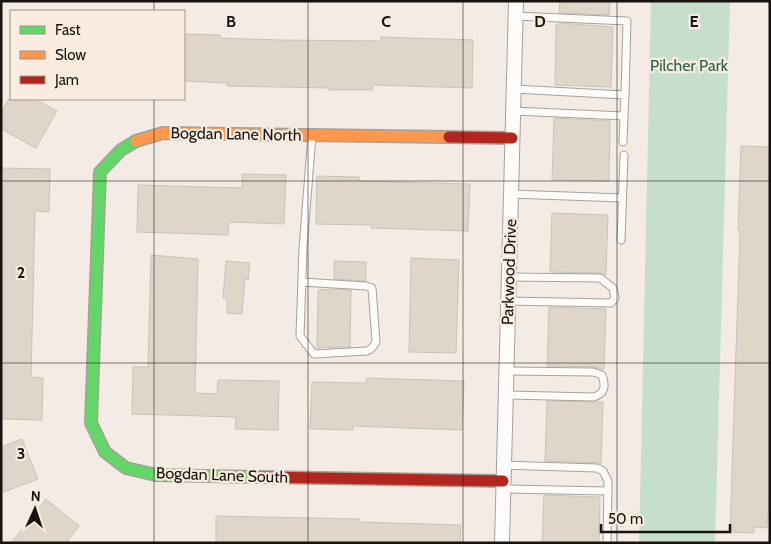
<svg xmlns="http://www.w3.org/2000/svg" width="771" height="544" font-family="Cabin,sans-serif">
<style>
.green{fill:#c6dfcd}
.building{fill:#e0d5c9;stroke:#cac3bd}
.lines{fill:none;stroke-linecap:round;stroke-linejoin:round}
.lane-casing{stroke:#a6a19b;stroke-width:9}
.street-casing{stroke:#a6a19b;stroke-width:16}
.fast-casing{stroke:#a6a19b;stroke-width:14}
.slow-casing{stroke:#a6a19b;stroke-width:14}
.jam-casing{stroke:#a6a19b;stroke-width:14}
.lane{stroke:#fdfcfb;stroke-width:7}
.street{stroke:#fdfcfb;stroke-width:14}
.fast{stroke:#63d668;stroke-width:11}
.slow{stroke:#ff974d;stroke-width:11}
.jam{stroke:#b3261e;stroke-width:11}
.grid{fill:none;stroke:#18130e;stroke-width:1;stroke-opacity:0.55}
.labels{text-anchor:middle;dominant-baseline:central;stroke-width:4.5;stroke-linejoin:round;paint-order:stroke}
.park-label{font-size:16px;fill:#27634b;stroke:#faecde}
.street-label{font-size:16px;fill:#18130e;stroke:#faecde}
.grid-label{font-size:16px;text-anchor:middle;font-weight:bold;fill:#18130e;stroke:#faecde;stroke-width:4.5;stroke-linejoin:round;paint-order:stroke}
</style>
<rect width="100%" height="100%" fill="#f4ece4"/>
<path class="green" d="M651,1H730L715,543H639Z"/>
<g class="building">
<path d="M560,1H610L609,15L559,13Z"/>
<path d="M559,23L613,27L611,87L555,85L556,25H559Z"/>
<path d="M184,34L220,35V38L279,40L381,41V37L473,40L472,88L373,85L372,90H329V88L227,86V83L184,81Z"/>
<path d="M9,99H35L57,111L36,148L1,129V112Z"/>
<path d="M554,118L610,121L609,181L552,180Z"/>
<path d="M741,146L770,147V486L767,528L754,527V533L730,532L740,231L738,230Z"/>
<path d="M1,168L50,169L49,212L35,211L31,377L43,378L42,420L1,419Z"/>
<path d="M242,174L286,175L284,224L229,222L228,235L137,232L138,185L242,188Z"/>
<path d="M317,176L359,177V181L470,184L468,231L371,228V225L316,224Z"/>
<path d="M552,213L608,215L606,275L600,273L550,272Z"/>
<path d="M151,255L198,259L195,393L217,394L218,380L279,381L278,430L235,429L236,417L132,414L133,367H148Z"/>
<path d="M411,258L459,260L456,353L409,352Z"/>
<path d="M226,261L250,263L248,280L245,279L242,314L227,313V299L223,298Z"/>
<path d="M334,261L366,262V281L334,279Z"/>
<path d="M334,289L351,290L350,347L317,348L318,290Z"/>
<path d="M549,307L606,309L604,369L593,367L547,366Z"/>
<path d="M367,378L464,381L462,430L353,426V430L310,429L312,382L366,383Z"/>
<path d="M547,401L603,402L601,463L545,461Z"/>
<path d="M22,439L38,479L1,493V447Z"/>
<path d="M544,495L600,497L599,543H542Z"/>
<path d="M46,499L79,526L66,543H11Z"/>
<path d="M216,516L360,519V522L461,525L460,543H216Z"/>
</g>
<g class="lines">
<defs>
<g id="lane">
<path d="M516,16L627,21L625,95"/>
<path d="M514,89L625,95L624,116"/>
<path d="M513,111L624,116L623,142"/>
<path d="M511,194L622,198"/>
<path d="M621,240L624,155"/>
<path d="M302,282L366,286L372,288L376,342L372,348L367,351L314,354L300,336L303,248L312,135"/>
<path d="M508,301L611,303L615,298L613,288L600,278L509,277"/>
<path d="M506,395L593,397C605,394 606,386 602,375L593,372L506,371"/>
<path d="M504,465L597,468L603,471L608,481L607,543"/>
<path d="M503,489L607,491"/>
</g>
<path id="street" d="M502,543L516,1"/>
<path id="fast" d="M136,141L121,150L100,172L91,423L105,452L126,468L156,475L259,477"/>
<path id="slow" d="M136,141L163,133L449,137"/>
<g id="jam">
<path d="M449,137L512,138"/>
<path d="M259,477L503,481"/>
</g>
</defs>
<use href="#lane" class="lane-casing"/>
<use href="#street" class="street-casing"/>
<use href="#fast" class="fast-casing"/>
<use href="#slow" class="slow-casing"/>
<use href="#jam" class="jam-casing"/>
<use href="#lane" class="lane"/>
<use href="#street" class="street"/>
<use href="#fast" class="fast"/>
<use href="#slow" class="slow"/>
<use href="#jam" class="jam"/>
</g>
<path class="grid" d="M154,1V11M308,1V543M463,1V543M617,1V543M154,99V543M1,181H770M1,363H770"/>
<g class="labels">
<g class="park-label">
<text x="689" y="65">Pilcher Park</text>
</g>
<g class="street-label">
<text transform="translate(236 134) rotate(1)">Bogdan Lane North</text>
<text transform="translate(509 272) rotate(-88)">Parkwood Drive</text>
<text transform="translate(222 475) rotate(2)">Bogdan Lane South</text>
</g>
</g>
<g class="grid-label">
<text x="231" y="27">B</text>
<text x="386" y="27">C</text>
<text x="540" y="27">D</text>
<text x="694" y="27">E</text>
<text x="21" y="278">2</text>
<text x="21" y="459">3</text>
</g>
<rect width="771" height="544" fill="none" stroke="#18130e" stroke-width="5"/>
<rect x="10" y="10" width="175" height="90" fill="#faecde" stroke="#a0958b"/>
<rect x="20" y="26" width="25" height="8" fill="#63d668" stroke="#a0958b"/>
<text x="55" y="35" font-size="15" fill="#18130e">Fast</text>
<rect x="20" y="51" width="25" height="8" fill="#ff974d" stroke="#a0958b"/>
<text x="55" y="60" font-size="15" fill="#18130e">Slow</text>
<rect x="20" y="76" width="25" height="8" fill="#b3261e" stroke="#a0958b"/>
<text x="55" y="85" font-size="15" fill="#18130e">Jam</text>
<g transform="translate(35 509) rotate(3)" stroke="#faecde" stroke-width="4" paint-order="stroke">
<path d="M0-4L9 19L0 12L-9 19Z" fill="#18130e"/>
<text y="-8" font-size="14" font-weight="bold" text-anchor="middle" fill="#18130e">N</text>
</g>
<path d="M601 524v8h129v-8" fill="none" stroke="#18130e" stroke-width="2.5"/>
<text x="608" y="524" font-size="15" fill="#18130e" stroke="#faecde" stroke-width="4" paint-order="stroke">50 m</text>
</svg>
